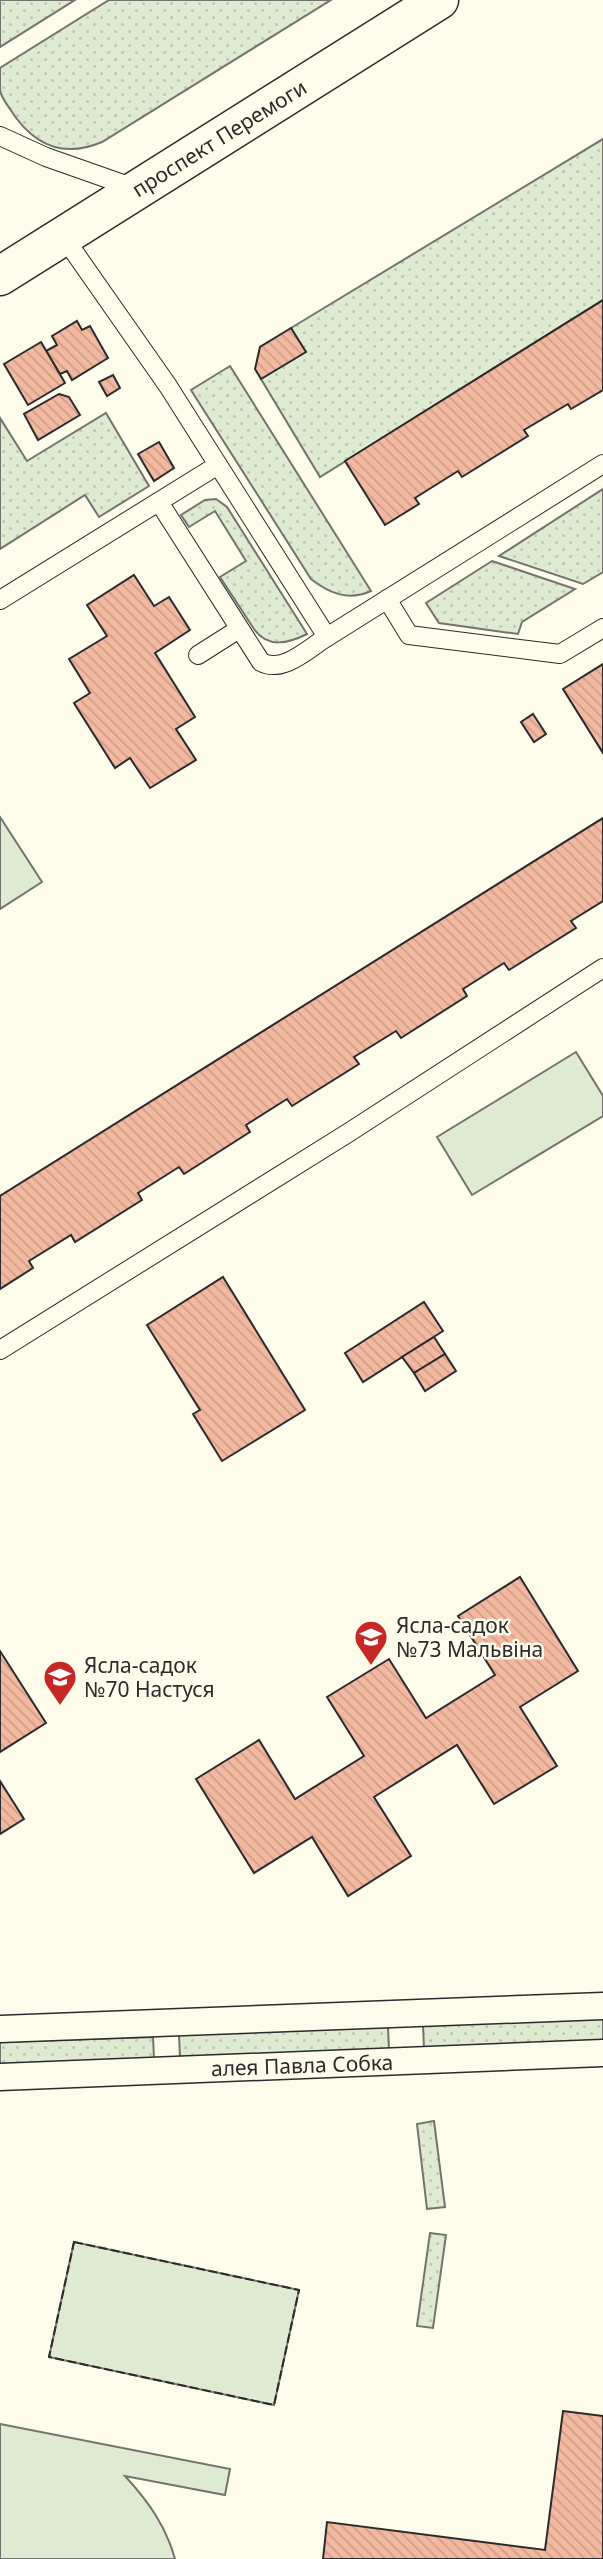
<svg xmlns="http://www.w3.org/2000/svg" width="603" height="2559" font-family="'Noto Sans',sans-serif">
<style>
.grass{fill:url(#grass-dots);stroke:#74746e;stroke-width:2}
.park{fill:#deebd1;stroke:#74746e;stroke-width:2}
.building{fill:url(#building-back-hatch);stroke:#2b2b2b;stroke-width:2}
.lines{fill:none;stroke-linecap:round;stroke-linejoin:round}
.service-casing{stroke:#2b2b2b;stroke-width:20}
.pedestrian-casing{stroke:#2b2b2b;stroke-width:29}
.primary-casing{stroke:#2b2b2b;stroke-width:41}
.service{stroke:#fdfbea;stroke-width:18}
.pedestrian{stroke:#fdfbea;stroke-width:26}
.primary{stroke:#fdfbea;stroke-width:38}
.fence{stroke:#2b2b2b;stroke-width:2;stroke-dasharray:9 3.5;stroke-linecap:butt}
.labels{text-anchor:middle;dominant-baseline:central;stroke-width:5;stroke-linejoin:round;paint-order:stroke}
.street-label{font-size:21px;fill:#2b2b2b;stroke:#fdfbea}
.poi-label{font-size:21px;fill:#2b2b2b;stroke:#fdfbea;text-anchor:start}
</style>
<defs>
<pattern id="grass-dots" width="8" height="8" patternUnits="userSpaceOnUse" patternTransform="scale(1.75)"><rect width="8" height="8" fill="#deebd1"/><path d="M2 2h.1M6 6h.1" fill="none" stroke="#bfcab4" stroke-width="1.8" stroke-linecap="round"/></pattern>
<pattern id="building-back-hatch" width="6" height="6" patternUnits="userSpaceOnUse" patternTransform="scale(1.75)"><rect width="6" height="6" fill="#f2b8a0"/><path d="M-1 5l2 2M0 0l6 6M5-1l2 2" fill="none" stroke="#d09e8a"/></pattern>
</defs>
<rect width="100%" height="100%" fill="#fdfbea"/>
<g class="grass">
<path d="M0,0H75L0,47Z"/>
<path d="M109,0H331L102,142C62,159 32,144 10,109C6,103 1,97 0,90C0,83 0,75 0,68Z"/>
<path d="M603,139V300L320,477L261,379L305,352L291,328Z"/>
<path d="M230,366L371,591C349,601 330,594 311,579L191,390Z"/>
<path d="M106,413L149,486L99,517L85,495L0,549V418L27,461Z"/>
<path d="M603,489V572L583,584L499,556Z"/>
<path d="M216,499L227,507L307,634C289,643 268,649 254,629L220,577L246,561L215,511L189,527L181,515L205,500Z"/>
<path d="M492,561L575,589L522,622L518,634L439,623L426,603Z"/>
<path d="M603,2018V2041L424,2048L423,2025Z"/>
<path d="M388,2027L389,2049L180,2057L179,2035Z"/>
<path d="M153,2037L154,2059L0,2064V2042Z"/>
<path d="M434,2121L445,2207L427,2209L417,2124Z"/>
<path d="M430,2233L446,2235L433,2328L417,2326Z"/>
</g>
<g class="park">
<path d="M0,817L42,882L0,909Z"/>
<path d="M576,1052L603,1096V1116L472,1195L437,1137Z"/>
<path d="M74,2242L299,2290L274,2405L49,2357Z"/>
<path d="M0,2424L230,2469L225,2495L125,2476C148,2501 166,2526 175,2559H0Z"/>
</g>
<g class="building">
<path d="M603,300V390L571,409L568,404L524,430L528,436L462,477L458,471L415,498L419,504L385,525L345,461Z"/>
<path d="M77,321L82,330L90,326L108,358L72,380L67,371L60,374L46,351L57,345L52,336Z"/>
<path d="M291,328L306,352L261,379L255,369L260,347Z"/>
<path d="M41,342L65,383L28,405L4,364Z"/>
<path d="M113,375L120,388L107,396L99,382Z"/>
<path d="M59,394L69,397L80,415L38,440L24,414Z"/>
<path d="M159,442L174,468L154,481L138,454Z"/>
<path d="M134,575L154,606L169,597L190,630L155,653L195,717L176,729L196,760L150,788L130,758L115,768L74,703L90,693L69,659L107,636L87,605Z"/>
<path d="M603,664V753L563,689Z"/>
<path d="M533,714L546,734L534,742L521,722Z"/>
<path d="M603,818V901L571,921L576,928L509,970L504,963L463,989L467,996L401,1038L396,1031L354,1057L359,1064L292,1106L287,1099L246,1125L250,1132L184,1174L179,1167L138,1193L142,1200L75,1242L71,1235L29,1261L33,1268L0,1289V1196Z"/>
<path d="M223,1277L305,1410L222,1461L193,1414L200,1410L147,1325Z"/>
<path d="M424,1302L443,1331L363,1382L345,1353Z"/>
<path d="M434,1337L445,1354L414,1373L402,1357Z"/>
<path d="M445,1354L456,1371L425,1391L414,1373Z"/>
<path d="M520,1577L578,1671L520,1707L557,1766L494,1804L457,1745L374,1797L411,1856L348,1896L312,1837L254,1873L196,1779L259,1740L295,1799L364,1756L327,1697L389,1659L426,1718L495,1675L458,1616Z"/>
<path d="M0,1651L46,1723L0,1752Z"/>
<path d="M0,1781L24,1819L0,1834Z"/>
<path d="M563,2411L603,2416V2559H323L327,2522L545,2550Z"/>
</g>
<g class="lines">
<defs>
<g id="service">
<path d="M0,136L46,157L137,189"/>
<path d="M63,236L168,386L327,637L603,464"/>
<path d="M159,502L261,662C283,674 309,648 327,637"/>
<path d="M387,599L409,635L560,654L603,628"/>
<path d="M0,600L218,465"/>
<path d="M198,655L239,629"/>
<path d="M0,1350L348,1133L603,968"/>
</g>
<g id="pedestrian">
<path d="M0,2029L603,2006"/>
<path d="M0,2077L603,2053"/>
</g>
<path id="primary" d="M0,276L439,0"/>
</defs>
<use href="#service" class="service-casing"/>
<use href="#pedestrian" class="pedestrian-casing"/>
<use href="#primary" class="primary-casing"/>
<use href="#service" class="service"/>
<use href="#pedestrian" class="pedestrian"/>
<use href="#primary" class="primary"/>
<path class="fence" d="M74,2242L299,2290L274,2405L49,2357Z"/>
</g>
<defs>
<symbol id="school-pin" viewBox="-11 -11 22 30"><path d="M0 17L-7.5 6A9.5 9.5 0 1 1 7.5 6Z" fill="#c62828" stroke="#fdfbea"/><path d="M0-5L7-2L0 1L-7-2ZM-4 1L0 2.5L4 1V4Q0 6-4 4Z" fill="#fff"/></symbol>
</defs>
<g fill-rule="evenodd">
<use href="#school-pin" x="352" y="1618" width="38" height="52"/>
<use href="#school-pin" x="41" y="1658" width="38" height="52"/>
</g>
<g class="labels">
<g class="street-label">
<text transform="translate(219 138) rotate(-32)">проспект Перемоги</text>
<text transform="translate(302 2065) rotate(-2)">алея Павла Собка</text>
</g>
<g class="poi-label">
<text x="396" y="1625">Ясла-садок<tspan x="396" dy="24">№73 Мальвіна</tspan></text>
<text x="84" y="1665">Ясла-садок<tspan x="84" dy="24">№70 Настуся</tspan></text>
</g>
</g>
</svg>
